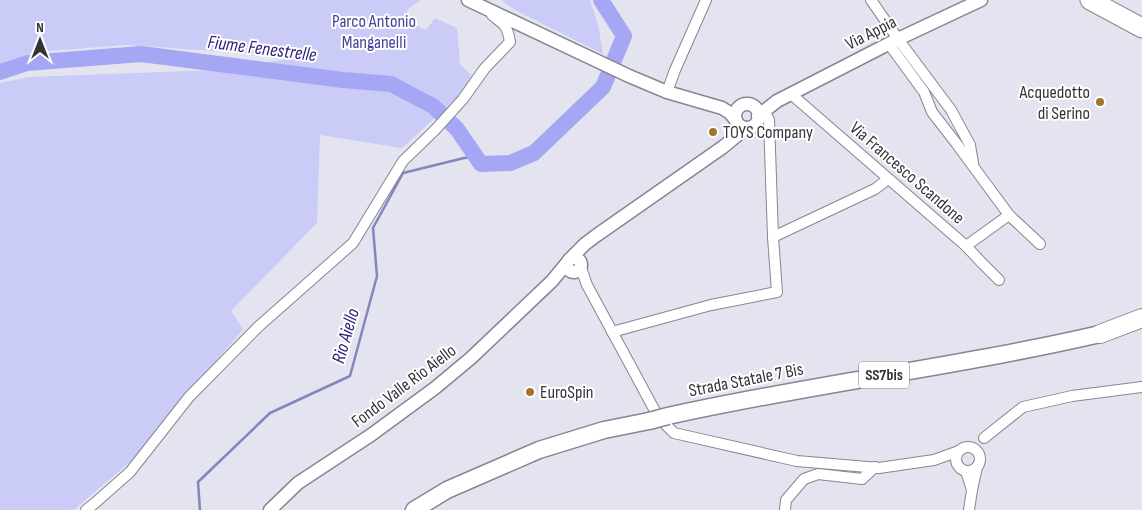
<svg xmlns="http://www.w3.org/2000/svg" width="1142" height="510" font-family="'Sofia Sans Condensed',sans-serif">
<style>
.green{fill:#caccf7}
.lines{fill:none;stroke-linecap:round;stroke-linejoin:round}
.stream{stroke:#8385bc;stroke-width:2.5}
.river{stroke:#a5a7f4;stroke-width:16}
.minor-casing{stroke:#858691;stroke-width:12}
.tertiary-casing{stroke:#858691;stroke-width:15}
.primary-casing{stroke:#858691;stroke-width:19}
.trunk-casing{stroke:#858691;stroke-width:20}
.motorway-casing{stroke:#858691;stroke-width:21}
.minor{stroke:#fff;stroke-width:10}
.tertiary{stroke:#fff;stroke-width:12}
.primary{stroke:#fff;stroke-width:16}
.trunk{stroke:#fff;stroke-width:18}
.motorway{stroke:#fff;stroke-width:19}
.primary-bridge-casing{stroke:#858691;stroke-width:19;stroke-linecap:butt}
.primary-bridge{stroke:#fff;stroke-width:16}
.poi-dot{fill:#a47229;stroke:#fff;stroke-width:2}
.labels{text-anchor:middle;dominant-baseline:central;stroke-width:4;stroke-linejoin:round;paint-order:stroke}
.shield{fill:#fff;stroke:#717274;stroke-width:1}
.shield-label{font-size:16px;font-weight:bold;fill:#343539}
.park-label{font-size:18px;fill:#484199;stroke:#fff}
.street-label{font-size:18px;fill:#343539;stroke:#fff}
.poi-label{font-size:18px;fill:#343539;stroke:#fff;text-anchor:start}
.water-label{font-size:19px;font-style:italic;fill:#2f2279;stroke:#fff}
</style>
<rect width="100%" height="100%" fill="#e3e4f0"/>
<g class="green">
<path d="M0,0H421L408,9L404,20L426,30L435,18L457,28L460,64L473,77L458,97L402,148L320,135L317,223L231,311L243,329L138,455L75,509L68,510H0V83L29,77L215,70L302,57L127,45L35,52L0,63Z"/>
<path d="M501,0H590L598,24L603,54L515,10Z"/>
</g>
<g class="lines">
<path class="stream" d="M200,510L198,482L270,413L350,376L377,276L373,228L403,173L464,158L476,157"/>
<path class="river" d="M0,72L27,63L141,54L343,80L391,84L433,106L457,129L481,164L510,163L534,153L603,87L624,36L601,0"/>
<defs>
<g id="minor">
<path d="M871,0L898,39L951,110L970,145L973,163"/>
<path d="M889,44L924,92L932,112L956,143L1009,215L1040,244"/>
<path d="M667,92L675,70L706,0"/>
<path d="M791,94L966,246L981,262L999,280"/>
<path d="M773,237L875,189L888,179"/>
<path d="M966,246L1009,215"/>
<path d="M581,268L587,285L655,411"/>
<path d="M612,332L711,305L777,292L773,237L769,120L765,112"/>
<path d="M663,422L674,433L797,461L879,468L934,460L959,451"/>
<path d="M984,438L1023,407L1072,396L1142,387"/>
<circle cx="968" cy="459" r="12"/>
<path d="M966,471L972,490L977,467"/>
<path d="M86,510L95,503L130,472L189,397L258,327L353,243L403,161L435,130L463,99L485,68L510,42C507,24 504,25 492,15"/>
<path d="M785,510L786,500L804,479L818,474L862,479L875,467"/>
<path d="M969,510L972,490"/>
</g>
<g id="tertiary">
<path d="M468,0L629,76L667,92L722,108L730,113L736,120"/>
<circle cx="747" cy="116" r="12"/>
<path d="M758,116L777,101L898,39L981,0"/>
<circle cx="574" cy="265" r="7"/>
<path d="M570,259L585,244L597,235L723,147L746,128"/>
<path d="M270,510L298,483L371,435L435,388L471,358L552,281L566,264"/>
</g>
<g id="primary">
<path d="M668,416C811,384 957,367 1100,334"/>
<path d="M414,510L447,490L539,450L604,430L649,421"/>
</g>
<path id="trunk" d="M1100,334L1142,318"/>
<path id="motorway" d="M1090,0L1142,28"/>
</defs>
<use href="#minor" class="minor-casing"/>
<use href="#tertiary" class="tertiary-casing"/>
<use href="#primary" class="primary-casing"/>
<use href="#trunk" class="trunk-casing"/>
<use href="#motorway" class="motorway-casing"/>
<use href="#minor" class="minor"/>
<use href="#tertiary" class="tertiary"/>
<use href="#primary" class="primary"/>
<use href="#trunk" class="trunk"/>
<use href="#motorway" class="motorway"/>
<defs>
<path id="primary-bridge" d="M649,421L668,416"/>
</defs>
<use href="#primary-bridge" class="primary-bridge-casing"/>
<use href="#primary-bridge" class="primary-bridge"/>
</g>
<g class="poi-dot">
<circle cx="1100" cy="102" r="5"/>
<circle cx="713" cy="132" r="5"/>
<circle cx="530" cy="392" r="5"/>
</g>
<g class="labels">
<rect class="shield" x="859" y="361.5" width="50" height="27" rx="4"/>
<g class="shield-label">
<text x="884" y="375">SS7bis</text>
</g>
<g class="park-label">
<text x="374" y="21">Parco Antonio<tspan x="374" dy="21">Manganelli</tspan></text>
</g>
<g class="street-label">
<text transform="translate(871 33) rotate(-27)">Via Appia</text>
<text transform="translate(907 173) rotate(41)">Via Francesco Scandone</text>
<text transform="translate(746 380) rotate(-11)">Strada Statale 7 Bis</text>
<text transform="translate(404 386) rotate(-37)">Fondo Valle Rio Aiello</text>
</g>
<g class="poi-label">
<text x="1090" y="92" text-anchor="end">Acquedotto<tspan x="1090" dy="21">di Serino</tspan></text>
<text x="723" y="132">TOYS Company</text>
<text x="540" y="392">EuroSpin</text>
</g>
<g class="water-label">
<text transform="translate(262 49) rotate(7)">Fiume Fenestrelle</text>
<text transform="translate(346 336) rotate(-74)">Rio Aiello</text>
</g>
</g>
<g transform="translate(40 40)" stroke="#ffffff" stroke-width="4" paint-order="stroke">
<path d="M0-4L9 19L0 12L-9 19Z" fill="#343539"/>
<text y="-8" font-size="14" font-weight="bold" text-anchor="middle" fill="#343539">N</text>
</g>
</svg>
